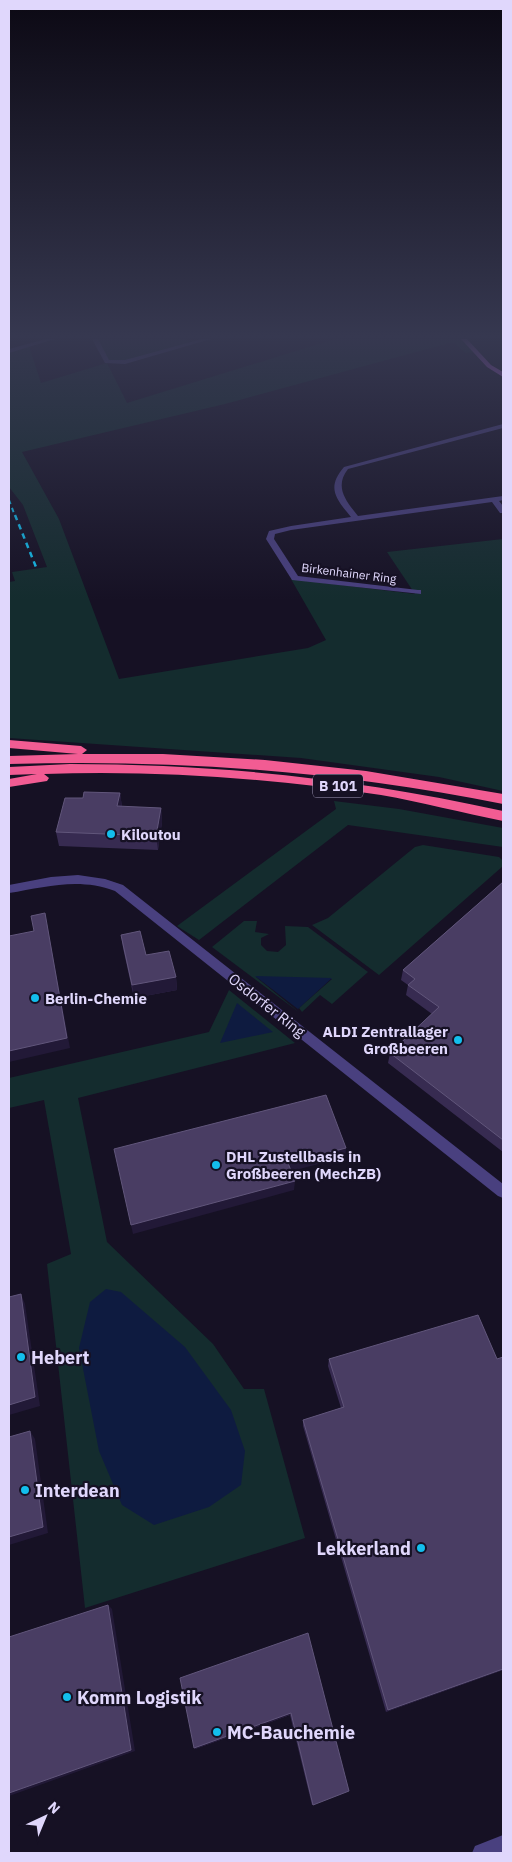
<svg xmlns="http://www.w3.org/2000/svg" width="512" height="1862" font-family="'IBM Plex Sans',sans-serif">
<style>
.green{fill:#142c2e}
.water{fill:#0e1b40}
.lines{fill:none;stroke-linecap:round;stroke-linejoin:round}
.minor{fill:#49407f;fill-rule:evenodd}
.major{fill:#ce67f3;fill-rule:evenodd}
.highway{fill:#f25c93;fill-rule:evenodd}
.rail-far1{stroke:#13beec;stroke-width:2;stroke-dasharray:4.5 4;stroke-linecap:butt}
.rail{stroke:#13beec;stroke-width:2.5;stroke-dasharray:5.5 4.5;stroke-linecap:butt}
.wall{fill:#372b51}
.shaded-wall{fill:#221937}
.building{fill:#493d63;stroke:#61567b}
.poi-dot{fill:#13beec;stroke:#161124;stroke-width:2}
.labels{text-anchor:middle;dominant-baseline:central;stroke-width:4.5;stroke-linejoin:round;paint-order:stroke}
.far-street-label{font-size:12px;fill:#e0d7fc;stroke:#161124}
.shield{fill:#161124;stroke:#a39cbb;stroke-width:1}
.shield-label{font-size:14px;font-weight:bold;fill:#e0d7fc}
.poi-label{font-size:15px;font-weight:bold;fill:#e0d7fc;stroke:#161124;text-anchor:start}
.street-label{font-size:15px;fill:#e0d7fc;stroke:#161124}
.near-poi-label{font-size:18px;font-weight:bold;fill:#e0d7fc;stroke:#161124;text-anchor:start}
</style>
<rect width="100%" height="100%" fill="#161124"/>
<g class="green">
<path d="M95,339H186L191,343L124,361L107,363L127,403L335,339H460L475,352L465,353L453,342L225,404L22,452L59,519L119,679L308,648L326,640L291,579L415,594L387,552L503,539V791L439,777L301,758L9,738V582L15,581L12,572L47,567L23,505L9,487V352L29,346L41,383L107,363Z"/>
<path d="M334,801L399,809L503,828V847L348,825L199,940L177,926L336,809Z"/>
<path d="M423,845L499,857L503,861V866L379,975L312,925L328,918L415,847Z"/>
<path d="M244,921H257L255,932L269,934L261,938V945L267,951L278,952L286,945L285,926L308,927L368,972L332,1004L320,995L302,1012L299,1008L332,979L256,977L300,1013L212,947Z"/>
<path d="M229,990L295,1043L78,1098L107,1242L213,1344L244,1389H264L305,1538L85,1608L47,1264L71,1254L44,1100L9,1108V1078L209,1032Z"/>
</g>
<g class="water">
<path d="M255,976L332,978L298,1009Z"/>
<path d="M237,1003L273,1032L220,1043Z"/>
<path d="M106,1289L121,1292L185,1347L231,1410L245,1451L241,1485L209,1507L154,1525L122,1505L99,1451L79,1348L90,1302Z"/>
</g>
<g class="lines">
<g class="minor">
<path d="M46,339H55L9,353V349Z"/>
<path d="M92,339H98L109,360H125L202,339H211L125,364L105,363Z"/>
<path d="M503,424V428L348,469C334,487 346,501 358,516L503,496V500L499,501L503,506V513H500L492,502L291,530L275,534L274,539L298,576L418,590H421V594L292,580L266,539L269,531L291,526L351,517C336,499 326,488 344,467Z"/>
<path d="M78,875L105,879L123,885L503,1184V1198L498,1196L115,891C79,877 45,887 9,893V885L51,877Z"/>
<path d="M503,1835V1853H472L475,1846Z"/>
</g>
<path class="major" d="M461,339H467L491,365L503,372V377L487,367Z"/>
<g class="highway">
<path d="M9,740L81,746L87,750L82,754H163L265,760L366,771L503,794V804C340,771 176,759 9,764V756L78,754L9,748Z"/>
<path d="M70,764C217,764 360,779 503,811V821C462,813 422,802 381,795C269,778 156,770 44,774L49,778L47,781L9,787V779L37,774L9,775V767Z"/>
</g>
<path class="rail-far1" d="M9,500L15,516"/>
<path class="rail" d="M15,515L36,567"/>
</g>
<g class="wall">
<path d="M120,793L122,807L161,808L162,822L158,850L59,846L56,832L83,798Z"/>
<path d="M503,882V1152L388,1063L390,1053L432,1014L406,995L408,985L401,980L403,970Z"/>
<path d="M121,935L146,955L176,977L177,990L134,998L123,948Z"/>
<path d="M503,1357V1670L386,1712L303,1426V1420L341,1408L328,1366L329,1359H497Z"/>
<path d="M308,1633L313,1805H312L290,1715L195,1749Z"/>
</g>
<g class="shaded-wall">
<path d="M120,793L122,807L117,806Z"/>
<path d="M161,808L162,822L158,850L156,836Z"/>
<path d="M45,913L70,1048L9,1062V1051Z"/>
<path d="M176,977L177,990L134,998L132,985Z"/>
<path d="M346,1148L345,1157L288,1172V1163Z"/>
<path d="M295,1181L294,1190L133,1234L131,1225Z"/>
<path d="M21,1294L25,1304L40,1406L9,1415V1405Z"/>
<path d="M30,1431L35,1439L48,1533L9,1545V1537Z"/>
<path d="M108,1605L112,1609L135,1751L9,1796V1793Z"/>
<path d="M503,1669V1670L386,1712L388,1710Z"/>
<path d="M291,1713L290,1715L195,1749L194,1748Z"/>
</g>
<g class="building">
<path d="M84,792L120,793L117,806L161,808L156,836L56,832L65,798H83Z"/>
<path d="M503,882V1140L390,1053L439,1007L408,985L415,979L403,970Z"/>
<path d="M45,913L67,1038L9,1051V936L34,931L31,916Z"/>
<path d="M140,931L146,955L169,951L176,977L132,985L121,935Z"/>
<path d="M326,1095L346,1148L288,1163L295,1181L131,1225L114,1149Z"/>
<path d="M21,1294L35,1397L9,1405V1297Z"/>
<path d="M478,1315L497,1359L503,1357V1669L388,1710L303,1420L344,1407L329,1359Z"/>
<path d="M30,1431L43,1527L9,1537V1437Z"/>
<path d="M108,1605L131,1750L9,1793V1637Z"/>
<path d="M308,1633L349,1791L313,1805L291,1713L194,1748L180,1678Z"/>
</g>
<linearGradient id="sky" x2="0" y2="1"><stop stop-color="#0c0914"/><stop offset="0.56" stop-color="#363850"/><stop offset="1" stop-color="#363850" stop-opacity="0"/></linearGradient>
<rect width="512" height="600" fill="url(#sky)"/>
<g class="poi-dot">
<circle cx="111" cy="834" r="5"/>
<circle cx="35" cy="998" r="5"/>
<circle cx="458" cy="1040" r="5"/>
<circle cx="216" cy="1165" r="5"/>
<circle cx="21" cy="1357" r="5"/>
<circle cx="25" cy="1490" r="5"/>
<circle cx="421" cy="1548" r="5"/>
<circle cx="67" cy="1697" r="5"/>
<circle cx="217" cy="1732" r="5"/>
</g>
<g class="labels">
<g class="far-street-label">
<text transform="translate(349 573) rotate(7)">Birkenhainer Ring</text>
</g>
<rect class="shield" x="313" y="774.5" width="50" height="23" rx="4"/>
<g class="shield-label">
<text x="338" y="786">B 101</text>
</g>
<g class="poi-label">
<text x="121" y="834">Kiloutou</text>
<text x="45" y="998">Berlin-Chemie</text>
<text x="448" y="1031" text-anchor="end">ALDI Zentrallager<tspan x="448" dy="17">Großbeeren</tspan></text>
<text x="226" y="1156">DHL Zustellbasis in<tspan x="226" dy="17">Großbeeren (MechZB)</tspan></text>
</g>
<g class="street-label">
<text transform="translate(267 1005) rotate(38)">Osdorfer Ring</text>
</g>
<g class="near-poi-label">
<text x="31" y="1357">Hebert</text>
<text x="35" y="1490">Interdean</text>
<text x="411" y="1548" text-anchor="end">Lekkerland</text>
<text x="77" y="1697">Komm Logistik</text>
<text x="227" y="1732">MC-Bauchemie</text>
</g>
</g>
<rect width="512" height="1862" fill="none" stroke="#e0d7fc" stroke-width="20"/>
<g transform="translate(45 1817) rotate(44)" stroke="#161124" stroke-width="4" paint-order="stroke">
<path d="M0-4L9 19L0 12L-9 19Z" fill="#e0d7fc"/>
<text y="-8" font-size="14" font-weight="bold" text-anchor="middle" fill="#e0d7fc">N</text>
</g>
</svg>
